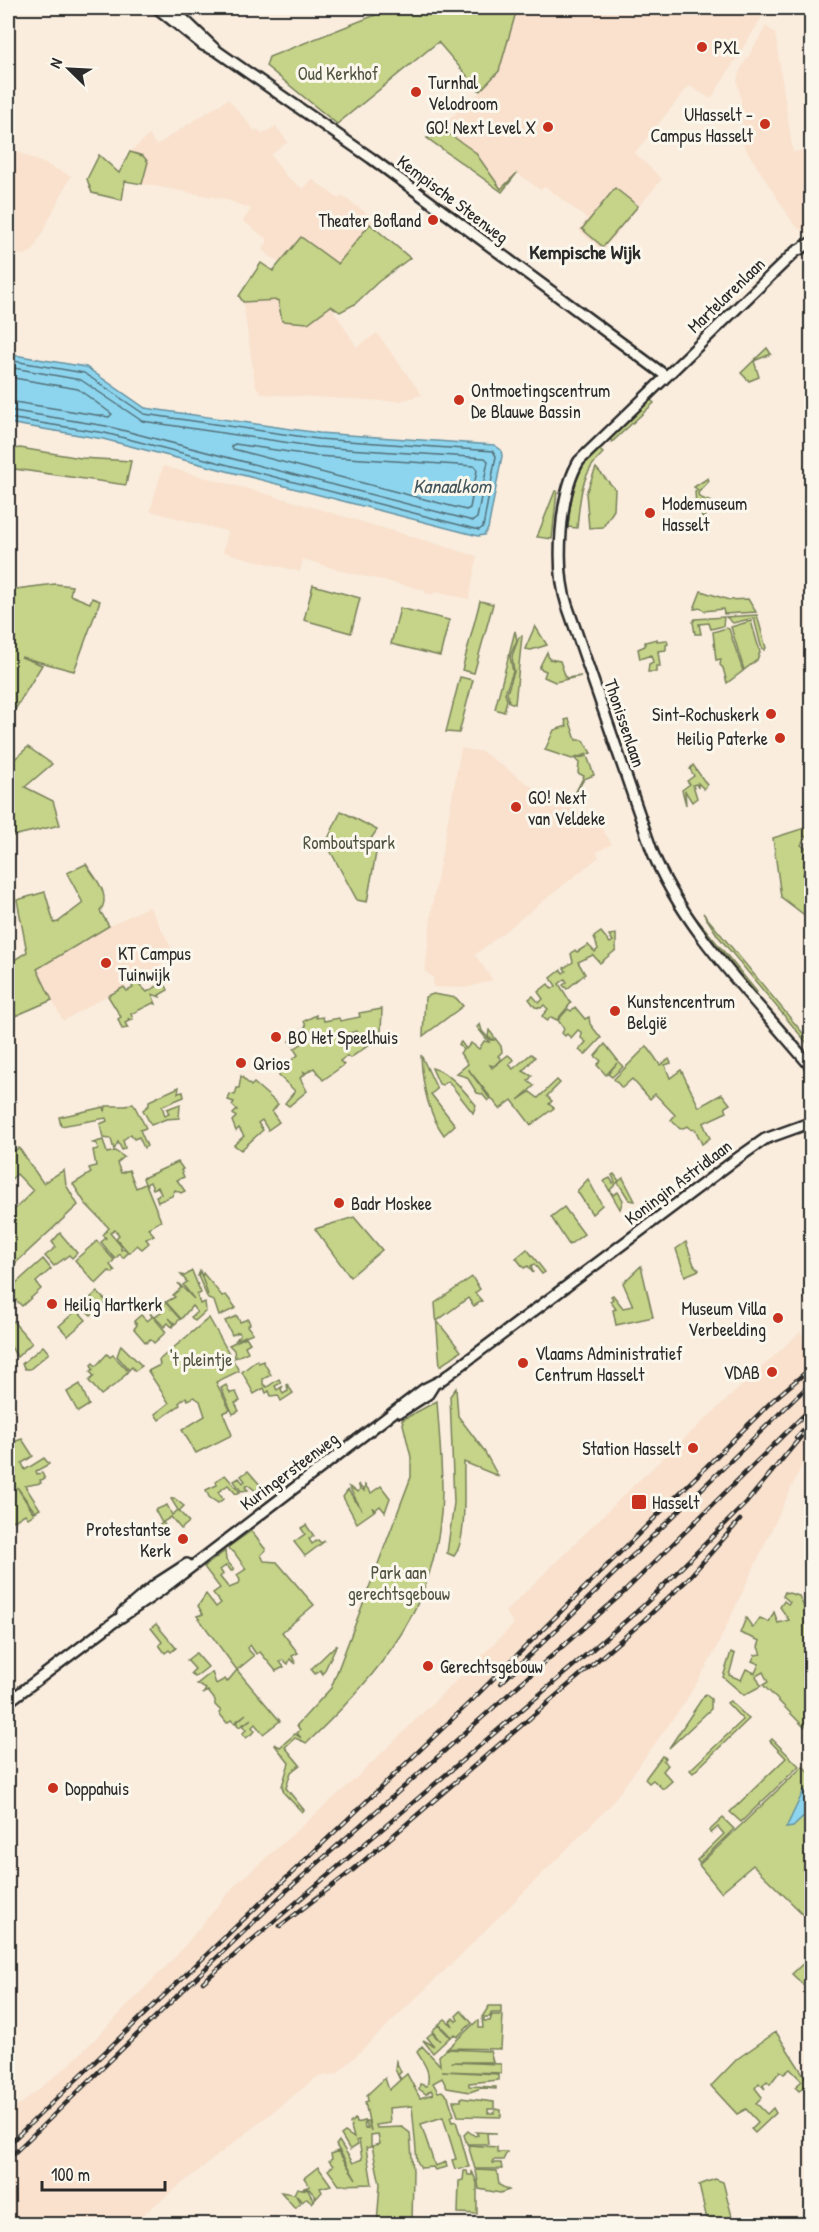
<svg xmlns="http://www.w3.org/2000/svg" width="819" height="2232" font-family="'Patrick Hand',sans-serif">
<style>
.built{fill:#f9e1cd}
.green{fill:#c5d488;stroke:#78805a;stroke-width:1.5}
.water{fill:#8dd5ee;stroke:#6691a0;stroke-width:1.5}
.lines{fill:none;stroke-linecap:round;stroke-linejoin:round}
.shore{stroke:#526f79;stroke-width:1.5}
.secondary-casing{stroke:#2b2b2b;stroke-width:14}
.secondary{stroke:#fbf7ec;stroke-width:9}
.rail-casing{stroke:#2b2b2b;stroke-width:4.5}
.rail{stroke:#fbf7ec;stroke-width:2;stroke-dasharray:7;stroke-linecap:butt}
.poi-dot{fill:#c8321e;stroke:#fbf7ec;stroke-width:2}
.labels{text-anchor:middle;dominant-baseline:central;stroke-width:6;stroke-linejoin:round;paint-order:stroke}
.poi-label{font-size:18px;fill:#2b2b2b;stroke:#fbf7ec;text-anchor:start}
.park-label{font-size:18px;fill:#525542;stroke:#fbf7ec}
.street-label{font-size:18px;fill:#2b2b2b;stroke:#fbf7ec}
.neighbourhood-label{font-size:20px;font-weight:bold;fill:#2b2b2b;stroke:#fbf7ec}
.water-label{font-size:20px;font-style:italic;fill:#44565c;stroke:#fbf7ec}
</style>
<rect width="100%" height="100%" fill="#faedde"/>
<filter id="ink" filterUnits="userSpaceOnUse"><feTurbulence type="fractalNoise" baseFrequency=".0167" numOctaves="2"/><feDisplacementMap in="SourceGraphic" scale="12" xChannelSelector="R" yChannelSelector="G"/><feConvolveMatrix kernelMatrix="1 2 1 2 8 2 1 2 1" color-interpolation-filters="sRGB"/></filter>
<g filter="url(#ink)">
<g class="built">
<path d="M515,8H768L711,99L689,86L635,153L662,179L602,251L579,230L587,219L546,187L540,190L517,173L501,190L429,136L479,93L499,71Z"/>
<path d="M766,26L775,33L793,152L811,149V231L800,230L793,223L742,143L741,100L737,81L739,72Z"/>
<path d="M228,99L255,131L258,129L262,134L276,126L288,142L271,155L286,176L303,189L312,179L339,199L342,195L374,219L338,264L301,237L279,263L262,250L268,240L243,221L251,209L224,199L142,184L148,162L143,156L130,152L149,135L156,145Z"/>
<path d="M8,147L71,176L33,251L23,255L8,254Z"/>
<path d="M279,300L331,306L357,347L377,333L422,395L401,401H382L261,394L255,384L243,302Z"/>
<path d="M163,466L289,500L477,556L469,599L434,592L433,595L425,593V590L345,572L303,559L300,572L223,552L228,532L150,511Z"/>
<path d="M461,748L483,752L531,786L576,810L601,827L612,844L597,852L599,857L475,955L493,980L466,988L433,987V977L425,972L432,907Z"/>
<path d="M149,906L176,956L63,1021L36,969L109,926Z"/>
<path d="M800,1332L811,1344V1446L713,1655L686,1701L609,1807L460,1956L337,2074L317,2077L131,2224H8V2114L70,2064L175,1957L235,1885L355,1779L514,1624L505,1612L636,1483Z"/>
</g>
<g class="green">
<path d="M393,8L517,9L499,71L480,91L438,42L337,124L266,66L269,57Z"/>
<path d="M448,133L475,152L501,189L517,173L502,192L427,138Z"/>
<path d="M130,152L143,156L148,162L142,184L125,181L122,200L92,193L87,179L99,155L119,173Z"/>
<path d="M615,188L638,206L603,247L582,229Z"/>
<path d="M370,224L410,258L378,282L355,304L340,312L331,306L308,323L282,321L278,300L243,302L239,296L261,263L273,271L301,237L338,264Z"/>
<path d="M767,348L771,354L754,361L759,377L749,381L741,373Z"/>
<path d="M650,399L654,403L612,442L609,437Z"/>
<path d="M20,448L81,458L131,461L126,485L8,468V450Z"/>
<path d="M597,448L603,453C580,474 580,499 577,528L568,527C571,495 574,471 597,448Z"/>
<path d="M596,468L615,489L614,510L603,527L589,528L586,493Z"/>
<path d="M708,478L709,481L698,493L699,497L716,504L702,519L701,513L708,509L702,501L696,505L695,492L698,490L694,487Z"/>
<path d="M555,491H557L552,539L537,537Z"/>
<path d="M55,584L72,586L70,595L90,603L92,598L100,601L74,671L21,657L42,665L10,718L8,716V590Z"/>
<path d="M313,585L360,598L351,633L304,620Z"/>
<path d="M701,591L729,600L748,599L756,612L724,614L723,609L704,611L701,608L694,609Z"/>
<path d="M480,601L493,604L474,673L462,670Z"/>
<path d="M400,608L449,620L440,656L391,644Z"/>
<path d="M757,615L766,648L764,650L761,646L754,618L733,623L726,617Z"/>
<path d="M724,617L723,626L711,629L709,623L699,624L701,634H695L693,622L695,619Z"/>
<path d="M751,621L760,652L757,660L744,670L731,627Z"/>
<path d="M535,626L547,645L531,650L525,649Z"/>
<path d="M726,628L729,629L743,671L727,683L723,668L720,665L721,659L716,660L713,632Z"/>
<path d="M515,631L517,640L510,656L513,672L505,693L507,700L504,712L495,709Z"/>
<path d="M522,636L515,704L509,702L507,693L514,672L512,656L519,637Z"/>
<path d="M657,639V641L667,640L668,644L666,645V650L658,651L660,666H656V672H648L649,664L653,662L651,655L640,659L638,649L645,646V642Z"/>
<path d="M547,652L549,659L560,661L566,678L581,676L555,682L544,677L546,671L539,668Z"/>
<path d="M460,677L473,680L459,733L446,732Z"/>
<path d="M569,719L576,740H583L591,753L572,759L545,750L554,730L567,726L565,720Z"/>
<path d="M28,747L52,764L25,787L53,801L60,825L8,837V765Z"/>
<path d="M587,756L594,775L584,779L572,799L584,776L578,773L579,763L575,759Z"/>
<path d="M693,765L707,785L704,789L698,783V788L696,784L693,785L697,798L692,802L685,791L686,805L682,790L690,784L687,781L694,776L690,769Z"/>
<path d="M341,811L377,830L370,840L378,842L367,902L357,900L326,843Z"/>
<path d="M811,826V838L807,835L801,845L808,850L804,857L811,861V869L803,874L811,886V920L781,897L773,838Z"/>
<path d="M86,864C95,878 112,895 100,911L109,926L37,969L52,1000L8,1019V964L27,952L17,900L45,892L54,923L58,922L83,903L67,873Z"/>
<path d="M703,913L811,1043V1048L718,936Z"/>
<path d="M697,919L757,992L755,994L695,921Z"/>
<path d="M601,932L610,943L613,941L609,935L616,934V950L600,963L593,955L578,962L585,974L567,989L563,985L567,982L565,979L559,984L571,1003L557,1020L551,1017L547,1021L542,1016L548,1009L544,1005L541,1008L535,1007L529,999L533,996L539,1003L543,999L538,992L548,984L552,989L556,986L551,978L561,970L563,973L566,971L564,968L573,962L571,954L575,950L577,952L588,945L595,952L598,949L594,937Z"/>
<path d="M136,981L147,992L164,982L168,990L159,995L160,997L152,994L156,1004L153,1003L131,1014L133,1019L130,1020L128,1018L129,1021L125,1023L128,1028L122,1029L118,1019L121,1017L108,996L124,987L127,991L133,988L131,984Z"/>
<path d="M433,994L456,998L463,1006L423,1036L425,997Z"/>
<path d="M575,1007L585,1019L589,1017L590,1024L601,1038L585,1055L579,1050L586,1042L581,1038L582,1033L578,1030L571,1038L567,1034L565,1036L562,1033L564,1029L558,1020L568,1009L571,1011Z"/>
<path d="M382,1009L381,1032H372L373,1036L371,1038L369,1035L368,1039L361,1033L370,1044L367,1047L356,1031L342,1035V1038L355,1035L366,1047L350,1058L347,1056L340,1061L344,1065L323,1080L314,1068L306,1073L303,1071L305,1074L300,1078L307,1091L289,1106L285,1103L295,1091L279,1076V1070L298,1055L294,1049L315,1035L311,1031L292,1045L289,1041L306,1026L304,1021L316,1015V1018L323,1017L324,1021L339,1018L340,1021L360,1017L359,1013Z"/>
<path d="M480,1024L482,1031L490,1040H495L488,1037L489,1030L501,1046L502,1052L498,1056L501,1059L494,1066L490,1065L492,1068L508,1055L514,1060L509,1064L513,1069L531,1054L535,1057L523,1071L532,1076L528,1081L534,1086L518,1100L530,1092L538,1098L557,1080L560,1083L547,1096L552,1101L549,1104L554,1108L531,1125L512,1100L500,1109L468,1069L490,1099L488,1101L482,1094L477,1093L467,1077L456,1074L468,1064L460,1053L463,1050L459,1044L461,1042L466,1049L471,1043L479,1049L484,1041L489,1042L477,1027Z"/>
<path d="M605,1044L623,1067L612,1077L608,1074L617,1063L606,1075L597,1065L601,1061L595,1056Z"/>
<path d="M647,1046L660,1065L669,1059L671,1063L665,1065L670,1078L681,1070L699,1107L722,1094L730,1104L725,1107L727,1112L703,1123L710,1138L702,1144L695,1129L692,1130L688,1126L680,1129L671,1120L675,1115L655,1094L650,1099L632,1079L622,1088L614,1079Z"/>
<path d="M421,1055L437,1089L431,1094L455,1125L444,1135C427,1112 422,1084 421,1055Z"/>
<path d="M432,1068C451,1073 464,1091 476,1105L473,1113L448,1081L442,1085L439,1084Z"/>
<path d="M241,1076L251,1086L254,1083L278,1104L272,1112L279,1122L268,1130L262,1120L258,1123L263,1130L241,1150L234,1145L244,1136L239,1128L236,1131L232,1121L236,1117L233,1114L237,1110L232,1105L234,1102L228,1100L230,1094L235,1095L237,1088H239Z"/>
<path d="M179,1087L178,1093L183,1092L184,1097L162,1106L165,1116L169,1114L167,1109L180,1104L179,1118L166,1119L151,1125L143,1110L149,1105V1101Z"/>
<path d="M133,1103L146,1128L140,1130L147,1146L144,1148L139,1137L134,1139L131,1134L123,1140L125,1148L122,1150L118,1142L114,1150L111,1139L103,1138L100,1124L107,1121L106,1118L61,1126L59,1117L104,1107L105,1112L106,1106H126Z"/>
<path d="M103,1140L107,1153L115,1151L124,1157L117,1163L121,1173L129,1170L136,1188L145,1184L143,1178L178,1162L183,1169L181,1170L184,1177L177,1180L185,1191L181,1193L175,1190L172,1196L158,1202L156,1196L161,1194L158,1187L153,1189L150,1182L146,1184L161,1221L148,1228L154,1235L146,1239L149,1243L142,1249L137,1245L129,1253L116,1238L119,1235L115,1230L110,1233L121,1246V1250L124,1249L128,1253L123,1258L120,1254L115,1259L101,1242L106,1238L103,1235L109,1228L85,1203L73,1184L91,1173L89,1168L96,1166L93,1150L98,1149L97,1144L93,1143Z"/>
<path d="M19,1148L43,1183L64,1170L66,1185L78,1205L8,1270V1242L15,1235L8,1227V1216L33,1191L17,1174L8,1182V1153Z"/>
<path d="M614,1174L619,1181L623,1178L635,1201L629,1200L618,1182L610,1190L613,1195L618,1192L623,1200L620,1209L604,1181L610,1178L613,1183L615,1182L612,1175Z"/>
<path d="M588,1179L602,1205L592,1214L577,1191Z"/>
<path d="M564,1207L584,1234L569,1245L551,1217Z"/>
<path d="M354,1217L382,1250L350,1277L315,1229Z"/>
<path d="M60,1233L77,1253L72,1258L69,1255L54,1266L45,1256L56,1247L52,1242Z"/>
<path d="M97,1241L114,1260L110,1265L115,1271L113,1273L109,1271L96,1284L75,1260Z"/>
<path d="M686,1242L694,1265L699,1270L685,1276L676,1249Z"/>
<path d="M527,1249L545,1272L542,1274L534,1264L531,1266L533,1273L528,1266L524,1268L516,1258Z"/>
<path d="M43,1259L51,1269L36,1282L41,1289L22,1306L16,1300L8,1308V1280L9,1278L15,1284Z"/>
<path d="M641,1266L653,1317L616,1325L613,1310L616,1309L610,1301L613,1299L611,1296L613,1295L623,1308L633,1306L623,1283Z"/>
<path d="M192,1271L201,1293L197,1295L200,1304L205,1302L206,1311L195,1321L191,1317L197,1312L192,1306L181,1319L166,1302L175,1297L173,1295L181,1288L178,1283L194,1299L183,1285L187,1282L181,1275L185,1276Z"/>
<path d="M200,1271L208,1295L202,1277L203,1273L222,1296L226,1295L236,1308L219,1316L214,1301L208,1299L198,1276Z"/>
<path d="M472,1277L480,1289L475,1293L482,1301L474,1306L468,1298L437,1321L461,1351L440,1366L435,1303Z"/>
<path d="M97,1292L107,1302L91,1315L81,1306Z"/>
<path d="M165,1302L180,1319L175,1324L169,1318L174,1324L172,1327L168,1323L164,1327L155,1317L164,1311L162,1305Z"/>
<path d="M77,1310L86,1320L68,1336L59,1326Z"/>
<path d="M150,1313L166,1332L154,1343L150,1339L146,1343L134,1329L137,1325L134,1321L141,1315L147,1321L152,1317Z"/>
<path d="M237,1316L240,1322L248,1319L250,1324L247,1326L253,1333L236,1340L240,1335L239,1332L232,1335L225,1321Z"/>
<path d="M10,1318L32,1343L17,1357L8,1342V1321Z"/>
<path d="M209,1318L239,1371L216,1382L230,1410L223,1413L232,1435L196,1453L182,1430L205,1416L200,1401L194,1397L188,1400L186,1397L179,1403L180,1405L159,1420L155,1414L169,1403L148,1371L160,1365L159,1360Z"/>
<path d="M246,1337L250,1343L245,1346L248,1352L235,1358L234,1350L229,1345Z"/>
<path d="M121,1345L142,1366L135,1371L132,1367L129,1370L117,1356Z"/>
<path d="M43,1346L49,1353L30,1369H25L22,1364Z"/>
<path d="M107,1354L110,1357L113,1355L128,1371L120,1381L101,1395L89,1381L94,1376L90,1372L93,1369L91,1365L93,1363L96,1366Z"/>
<path d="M257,1360L259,1363L263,1361L271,1375L263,1379V1384L267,1387L279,1379L281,1383L275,1386L277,1390L283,1386L281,1389L283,1394L288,1391L287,1384L293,1393L281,1401L278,1395L271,1396L269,1391L266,1393L264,1388L254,1394L242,1372Z"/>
<path d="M80,1384L89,1405L78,1412L67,1392Z"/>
<path d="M226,1385L230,1393L236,1392L240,1401L235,1403L239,1411L233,1414L221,1388Z"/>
<path d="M456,1388L458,1416L483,1449L498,1476L464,1462C463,1484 468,1540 454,1556L447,1553L454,1503L450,1396Z"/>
<path d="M437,1401C439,1431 442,1462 442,1492C441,1603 382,1671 307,1743L295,1738L285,1747L300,1765L291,1772L286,1788L304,1810L302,1812L284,1793L282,1786L289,1763L274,1744L280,1747L295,1734L301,1738L297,1733L300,1730L297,1725L331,1688L411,1477V1457L402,1420Z"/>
<path d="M22,1439L33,1456L22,1463L25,1470L44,1458L49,1464L36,1471L37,1474L42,1473L45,1479L40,1480L41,1483L25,1486L40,1509L35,1512L17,1487L34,1514L28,1518L25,1514L14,1521L11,1518L8,1519V1496L11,1493L8,1489L14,1487L12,1481L8,1482V1473L16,1471L10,1462L8,1463V1444Z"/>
<path d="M248,1471L262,1487L256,1491L248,1485L245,1487L248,1490L241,1491L234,1481L239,1478L243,1483L245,1481L241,1476Z"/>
<path d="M225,1475L240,1492L236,1494L228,1485L218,1492L223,1499L218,1503L209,1497L206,1490L217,1485L216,1481Z"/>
<path d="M358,1484L364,1491L365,1485L371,1493L381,1486L390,1498L385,1512L380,1506L375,1510L372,1507L374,1511L357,1523L343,1497L348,1490L362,1510L349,1487L358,1492L360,1489Z"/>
<path d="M174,1498L184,1506L179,1511L189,1522L181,1529L171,1517L163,1522L167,1529L163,1532L158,1527L162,1523L155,1510L167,1505L172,1515L178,1510L171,1499Z"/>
<path d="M306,1525L314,1536L309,1539L312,1544L318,1540L321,1543L325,1541L305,1556L294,1542L305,1534L301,1528Z"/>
<path d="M251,1531L266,1550L261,1555L264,1561L277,1562L314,1605L282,1632L298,1653L292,1656L296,1664L290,1659L288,1664L283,1660L280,1662L284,1667L276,1671L260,1652L256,1654L250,1645L247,1648L254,1656L237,1670L280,1721L263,1734L255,1724L252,1727L255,1731L246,1738L242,1734L246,1730L243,1726L251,1719L239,1727L236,1723L246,1714L234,1723L231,1720L227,1723L219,1713L221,1711L215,1705V1700L208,1691L203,1694L206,1689L197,1684L212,1672L216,1684L225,1679L227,1682L237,1670L197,1616L203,1614L198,1606L206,1594L216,1607L221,1603L213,1593L220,1588L204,1567L225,1551L226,1560L234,1569L231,1571L227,1565L220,1570L223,1574L220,1577L229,1588L239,1584L240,1580L237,1575L246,1569L234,1552L227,1548Z"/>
<path d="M785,1592L799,1596L805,1609L811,1607L809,1611L812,1612L811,1720L804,1727L763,1685L768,1682L763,1672L756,1676L761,1686L744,1695L723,1677L731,1652L735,1654L729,1675L741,1680L746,1669L755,1673L759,1664L752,1661L755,1655L761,1654L758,1647L760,1641L740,1633L746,1618L753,1628L760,1618L769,1622L774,1612L778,1623L789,1620L780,1607L784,1601L788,1604L790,1602L783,1596Z"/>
<path d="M156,1624L176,1648L171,1652L169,1650L165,1653L159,1645L162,1642L151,1628Z"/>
<path d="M337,1644L323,1674L320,1670L315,1674L311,1669Z"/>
<path d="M196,1653L208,1667L195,1677L191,1673L195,1669L187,1660Z"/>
<path d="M705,1694L711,1699V1709L669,1748Z"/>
<path d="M730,1701L749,1719L693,1773L690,1770L743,1720L727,1703Z"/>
<path d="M772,1739L799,1766L741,1822L730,1812L786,1758L770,1741Z"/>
<path d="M662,1756L666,1758L663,1761L668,1765L663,1771L672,1781L663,1789L653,1780L649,1783L645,1779Z"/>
<path d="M803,1766L811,1775V1922L753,1865L721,1892L699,1865Z"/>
<path d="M723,1818L734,1829L699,1863L697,1860L724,1834L718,1827L711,1833L709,1831Z"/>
<path d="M811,1956V1992L792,1974Z"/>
<path d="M489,2006H501V2013H491L490,2017H484V2021H490L492,2015H503L501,2049L448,2048L477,2021H479V2028H483L482,2017Z"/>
<path d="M461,2011L472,2023L457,2037L454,2034L451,2037L439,2024L445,2019L453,2026L450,2021L453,2018L456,2021L458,2020L456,2016Z"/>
<path d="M438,2025L450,2037L433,2053L423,2040L434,2046L427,2037L432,2033L440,2041L432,2031Z"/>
<path d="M776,2032L809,2083L799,2091L795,2087L802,2081L790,2069L784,2074L780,2071L770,2084L767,2081L763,2085L765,2089L759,2083L755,2088L762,2097L756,2103L767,2114L773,2108L776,2113L755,2133L751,2129L758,2122L746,2109L737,2114L711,2086L737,2059Z"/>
<path d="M422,2046L440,2065L439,2056L446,2049L490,2051L493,2062H451L501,2064V2073L442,2071L498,2074V2080L469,2083V2086L496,2087V2089L481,2088L470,2092L447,2088L442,2078L433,2083L438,2092L442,2091L448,2097L454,2115L450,2117L452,2122L456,2121L469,2167L455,2169L452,2160L456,2159L443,2117L421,2124L435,2166L446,2162L447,2167L435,2170L433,2167L421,2168L417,2161L412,2106L389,2108L390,2123L376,2125L377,2128L402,2127L410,2133L413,2171L412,2224H377L380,2184L372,2146L380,2144L378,2134L371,2135V2147L366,2148L372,2184L339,2185L328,2170L333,2166L329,2161L332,2159L331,2154L338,2151L356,2179L336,2145L339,2141L353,2163L362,2159L359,2140L356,2141L358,2145L350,2150L341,2135L345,2132L354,2138L350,2123L355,2119L356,2123L364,2121L365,2129L368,2128L365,2121H368L371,2131L365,2102L368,2101L367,2095L385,2078L389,2090L400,2080L395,2069L396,2061L401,2072L398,2075L401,2079L407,2074L420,2098L433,2094L431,2090L426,2094L419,2089L420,2084L427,2086C431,2072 425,2065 417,2052Z"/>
<path d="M461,2098L494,2102V2109H488V2113H495L496,2109L501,2110V2117L458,2116L453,2101H461Z"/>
<path d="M468,2131L475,2136L478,2135L476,2132L497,2133H487L488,2144H467L464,2135Z"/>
<path d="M468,2145L497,2147V2152H507L503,2160H493V2163H501L502,2169H475Z"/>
<path d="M318,2167L331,2185L320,2188L322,2192L312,2203L307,2198L302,2202L295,2194L300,2203L295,2208L281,2192L294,2194L297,2188L308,2190L313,2200L316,2197L309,2189L304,2188L310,2186L304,2178Z"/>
<path d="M476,2170L497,2171L499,2185L509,2190L500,2193L479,2189Z"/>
<path d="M464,2171H467L468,2175H472V2171L477,2183V2214L458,2213L459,2181L463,2180Z"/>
<path d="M715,2179L723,2182L734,2224H708L699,2185Z"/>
</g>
<g class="water">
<path d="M8,354L86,367L145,408L319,433L494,445L501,450L502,456L488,529L484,535L478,536L103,439L8,423Z"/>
<path d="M804,1790L811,1798V1810L793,1827L786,1828Z"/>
</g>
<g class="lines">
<g class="shore">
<path d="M8,360L84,373L144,414L318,439L493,451L496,456L483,527L479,530L105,433L8,418"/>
<path d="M8,367L81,380L142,421L317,447L485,458L488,461L477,518L473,521L106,426L8,410"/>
<path d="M8,377L78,389L112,414L109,417L8,401"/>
<path d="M235,444L316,456L474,466L477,470L470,508L466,510L233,449L231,446Z"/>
</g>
<defs>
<g id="secondary">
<path d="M157,8L203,45L217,51L371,158L666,376"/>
<path d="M172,8L216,50"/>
<path d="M812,242L795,252L579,461C559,494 555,569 567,605L651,848C680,926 758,1003 812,1068"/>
<path d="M400,1412L428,1394L433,1386"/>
<path d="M122,1613L156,1584L187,1564"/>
<path d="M8,1702L114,1622L160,1591L424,1389L440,1381L735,1160L765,1139L812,1122"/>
</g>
</defs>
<use href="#secondary" class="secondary-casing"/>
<use href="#secondary" class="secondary"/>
<defs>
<g id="rail">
<path d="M796,1438L812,1420"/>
<path d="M501,1683L812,1382"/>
<path d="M280,1926L353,1870L642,1622L686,1581L740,1520"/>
<path d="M203,1982L642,1607L746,1503L804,1433"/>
<path d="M8,2145L469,1703L772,1401L812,1367"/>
<path d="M8,2159L285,1892L624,1592L812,1407"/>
</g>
</defs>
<use href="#rail" class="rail-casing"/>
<use href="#rail" class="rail"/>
</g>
</g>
<g class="poi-dot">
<circle cx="702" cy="47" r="6"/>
<circle cx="416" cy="92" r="6"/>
<circle cx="765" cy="124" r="6"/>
<circle cx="548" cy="127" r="6"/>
<circle cx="433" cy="220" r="6"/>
<circle cx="459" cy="400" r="6"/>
<circle cx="650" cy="513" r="6"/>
<circle cx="771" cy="714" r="6"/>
<circle cx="780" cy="738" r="6"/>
<circle cx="516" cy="807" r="6"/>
<circle cx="106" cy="963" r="6"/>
<circle cx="615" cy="1011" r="6"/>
<circle cx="276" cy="1037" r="6"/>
<circle cx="241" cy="1063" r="6"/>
<circle cx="339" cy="1203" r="6"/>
<circle cx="52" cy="1304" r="6"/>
<circle cx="778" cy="1318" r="6"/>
<circle cx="523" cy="1363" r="6"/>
<circle cx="772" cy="1372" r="6"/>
<circle cx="693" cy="1448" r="6"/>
<rect x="631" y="1494" width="16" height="16" rx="3"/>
<circle cx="183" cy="1539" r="6"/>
<circle cx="428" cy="1666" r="6"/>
<circle cx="53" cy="1788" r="6"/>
</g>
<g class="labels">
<g class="poi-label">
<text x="714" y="47">PXL</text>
<text x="428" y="82">Turnhal<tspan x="428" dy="21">Velodroom</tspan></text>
<text x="753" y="114" text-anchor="end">UHasselt -<tspan x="753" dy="21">Campus Hasselt</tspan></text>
<text x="536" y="127" text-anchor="end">GO! Next Level X</text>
<text x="421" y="220" text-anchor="end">Theater Bofland</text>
<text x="471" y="390">Ontmoetingscentrum<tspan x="471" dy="21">De Blauwe Bassin</tspan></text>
<text x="662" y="503">Modemuseum<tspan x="662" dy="21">Hasselt</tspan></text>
<text x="759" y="714" text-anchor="end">Sint-Rochuskerk</text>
<text x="768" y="738" text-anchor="end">Heilig Paterke</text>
<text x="528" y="797">GO! Next<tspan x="528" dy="21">van Veldeke</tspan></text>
<text x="118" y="953">KT Campus<tspan x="118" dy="21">Tuinwijk</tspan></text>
<text x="627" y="1001">Kunstencentrum<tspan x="627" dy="21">België</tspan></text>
<text x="288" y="1037">BO Het Speelhuis</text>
<text x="253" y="1063">Qrios</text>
<text x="351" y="1203">Badr Moskee</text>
<text x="64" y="1304">Heilig Hartkerk</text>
<text x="766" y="1308" text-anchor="end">Museum Villa<tspan x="766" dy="21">Verbeelding</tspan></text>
<text x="535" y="1353">Vlaams Administratief<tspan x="535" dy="21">Centrum Hasselt</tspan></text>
<text x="760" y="1372" text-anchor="end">VDAB</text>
<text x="681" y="1448" text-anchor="end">Station Hasselt</text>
<text x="652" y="1502">Hasselt</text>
<text x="171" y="1529" text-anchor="end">Protestantse<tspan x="171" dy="21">Kerk</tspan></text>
<text x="440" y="1666">Gerechtsgebouw</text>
<text x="65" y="1788">Doppahuis</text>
</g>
<g class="park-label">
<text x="338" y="73">Oud Kerkhof</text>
<text x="349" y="842">Romboutspark</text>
<text x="201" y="1359">'t pleintje</text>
<text x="399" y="1572">Park aan<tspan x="399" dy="21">gerechtsgebouw</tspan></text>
</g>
<g class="street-label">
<text transform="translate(453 199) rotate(37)">Kempische Steenweg</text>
<text transform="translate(726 295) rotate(-44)">Martelarenlaan</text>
<text transform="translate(625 723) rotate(71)">Thonissenlaan</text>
<text transform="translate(678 1182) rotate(-37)">Koningin Astridlaan</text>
<text transform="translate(289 1471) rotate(-37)">Kuringersteenweg</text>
</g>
<g class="neighbourhood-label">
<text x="585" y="251">Kempische Wijk</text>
</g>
<g class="water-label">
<text x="452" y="485">Kanaalkom</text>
</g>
</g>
<rect width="819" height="2232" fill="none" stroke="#fbf7ec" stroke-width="30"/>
<rect x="15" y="15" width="789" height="2202" fill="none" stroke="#2b2b2b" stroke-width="2" filter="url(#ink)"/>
<g transform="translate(69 69) rotate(294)" stroke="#fbf7ec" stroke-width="4.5" paint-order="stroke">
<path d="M0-4.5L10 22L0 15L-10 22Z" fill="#2b2b2b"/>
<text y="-9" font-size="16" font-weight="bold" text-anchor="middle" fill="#2b2b2b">N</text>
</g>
<path d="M42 2181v9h123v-9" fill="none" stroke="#2b2b2b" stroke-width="3"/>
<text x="51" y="2181" font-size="18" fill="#2b2b2b" stroke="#fbf7ec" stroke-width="4.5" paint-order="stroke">100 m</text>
</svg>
